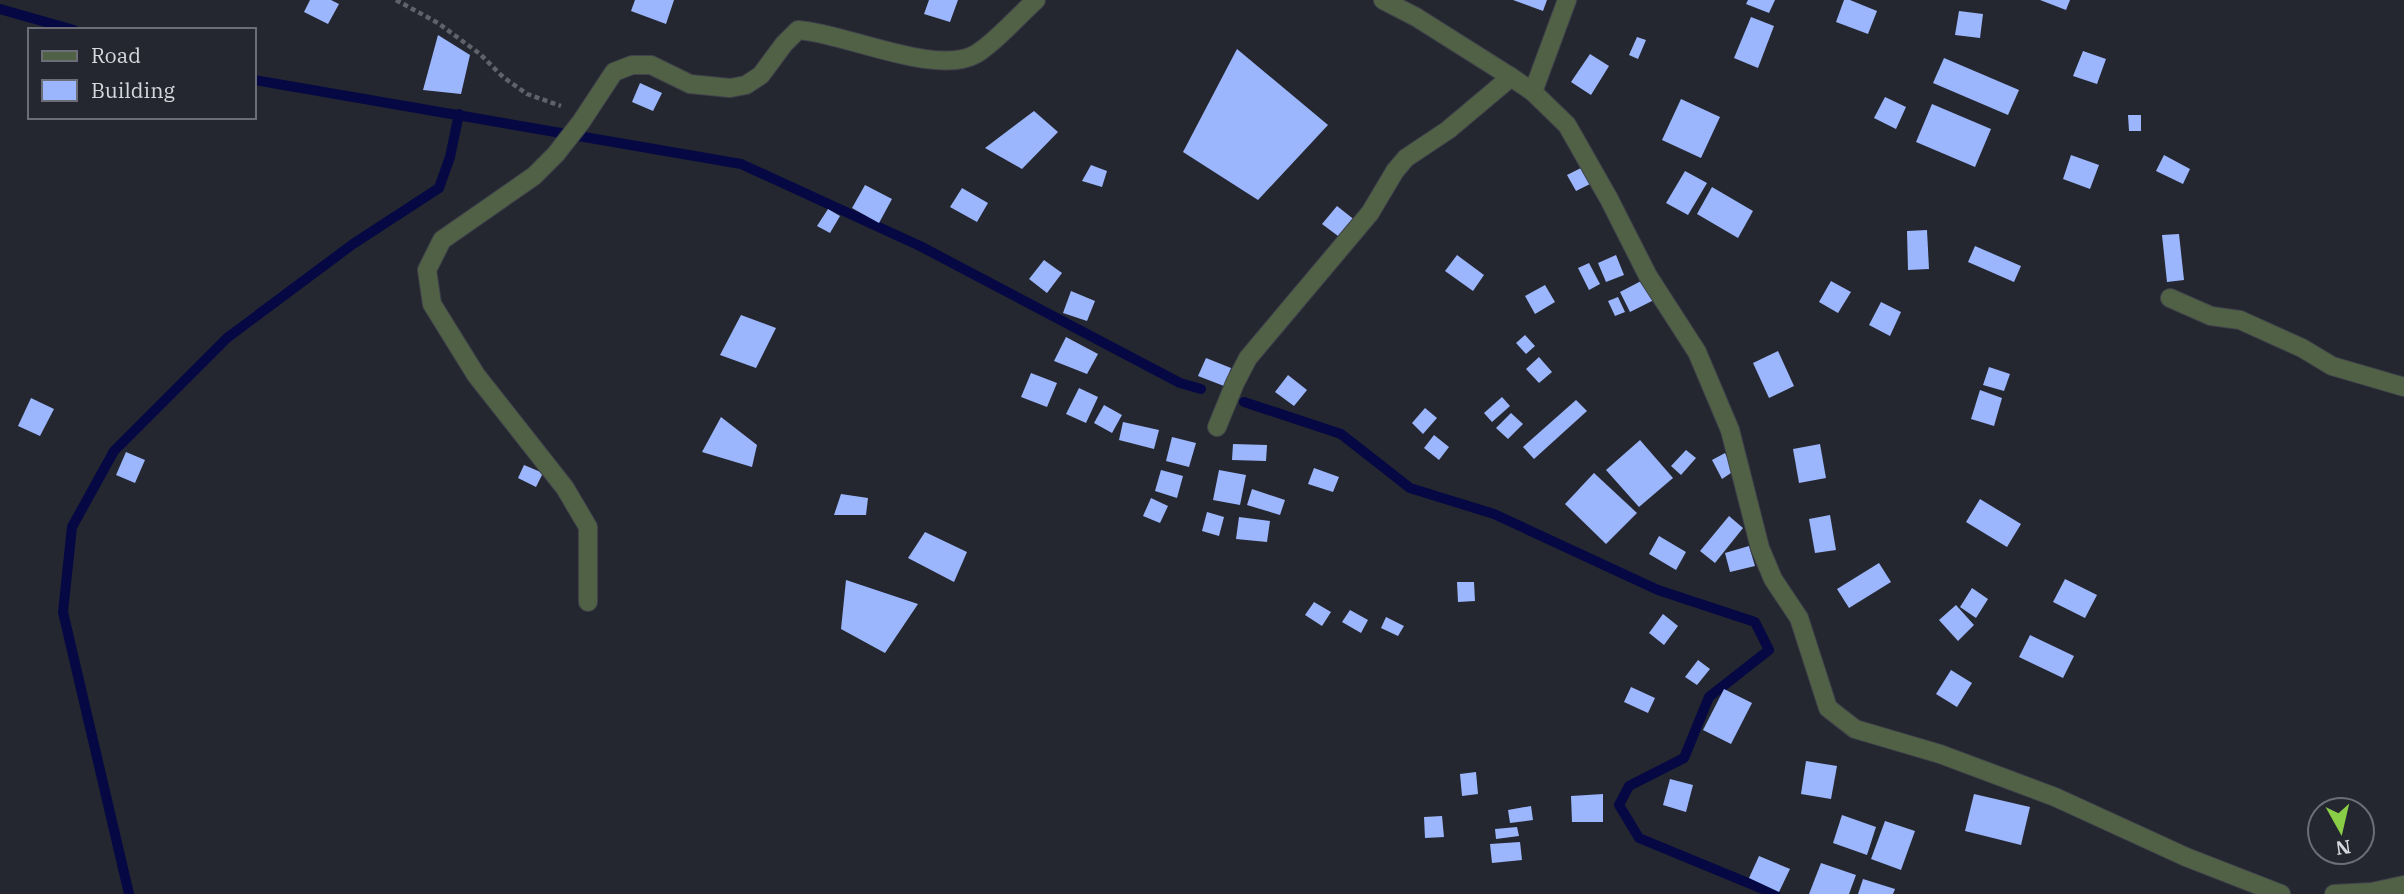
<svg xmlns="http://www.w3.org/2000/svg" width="2404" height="894" font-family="'IBM Plex Serif',serif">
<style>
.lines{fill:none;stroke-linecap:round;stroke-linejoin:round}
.stream{stroke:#050843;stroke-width:10}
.building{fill:#9cb6fd}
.minor-casing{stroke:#40434c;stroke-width:20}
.path{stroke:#5f626a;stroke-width:4.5;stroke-dasharray:5 3.5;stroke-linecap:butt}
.minor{stroke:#516145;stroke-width:18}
</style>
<rect width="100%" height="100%" fill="#242730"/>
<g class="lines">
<g class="stream">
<path d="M0,9L74,30"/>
<path d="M254,80L741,164L920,246L1180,383L1201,389"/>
<path d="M1244,402L1341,434L1410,488L1494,514L1658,590L1755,622L1769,650L1709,697L1684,758L1629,786L1619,805L1639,838L1775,894"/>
<path d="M129,894L63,612L72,527L114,451L227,338L353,244L439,188L450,157L459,114"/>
</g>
</g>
<g class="building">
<path d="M310,0H331L339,4L328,24L304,12Z"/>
<path d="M635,0H674L666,24L631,11Z"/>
<path d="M929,0H958L950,22L924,14Z"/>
<path d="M1513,0H1547L1543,11Z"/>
<path d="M1748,0H1775L1769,13L1746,4Z"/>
<path d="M1844,0H1850L1877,11L1868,34L1836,22Z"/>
<path d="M2040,0H2070L2066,10Z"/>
<path d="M1959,11L1983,14L1980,38L1955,35Z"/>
<path d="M1751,17L1774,26L1758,68L1734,58Z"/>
<path d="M438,35L470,55L461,94L423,90Z"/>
<path d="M1637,37L1646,40L1638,59L1629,55Z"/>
<path d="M1237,49L1328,125L1258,200L1183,152Z"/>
<path d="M2083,51L2106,59L2097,84L2073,76Z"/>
<path d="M1590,54L1609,66L1591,95L1571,82Z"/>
<path d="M1944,58L2019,90L2008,115L1933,83Z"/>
<path d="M640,83L662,93L653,111L632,102Z"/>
<path d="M1885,97L1906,107L1896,129L1874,118Z"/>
<path d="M1681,99L1720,117L1701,158L1662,140Z"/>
<path d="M1932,104L1991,129L1975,167L1916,142Z"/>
<path d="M1034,111L1058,132L1022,169L985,148Z"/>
<path d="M2128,115H2141V131H2129Z"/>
<path d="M2071,155L2099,165L2090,189L2063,179Z"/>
<path d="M2164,155L2190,169L2183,184L2156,171Z"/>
<path d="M1091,165L1107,171L1102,187L1082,181Z"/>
<path d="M1583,167L1592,183L1576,191L1567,175Z"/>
<path d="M1685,171L1707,183L1688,215L1666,203Z"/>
<path d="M865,185L892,199L879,223L852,208Z"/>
<path d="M1712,187L1753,211L1738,238L1697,214Z"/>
<path d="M962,188L988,203L977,222L950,207Z"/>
<path d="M1337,206L1356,221L1342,239L1322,224Z"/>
<path d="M828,209L840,216L830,233L817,226Z"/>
<path d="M1927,230L1929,269L1908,270L1907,231Z"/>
<path d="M2179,234L2184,280L2167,282L2162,235Z"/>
<path d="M1975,246L2021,266L2014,282L1968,262Z"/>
<path d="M1457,255L1484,275L1473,291L1445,271Z"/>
<path d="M1616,255L1624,275L1606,282L1598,263Z"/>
<path d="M1044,260L1062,273L1047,293L1029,279Z"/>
<path d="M1589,263L1600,284L1589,290L1578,268Z"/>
<path d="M1643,280L1654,300L1630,312L1620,292Z"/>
<path d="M1831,281L1851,292L1838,313L1819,302Z"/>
<path d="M1545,285L1555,302L1535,314L1525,296Z"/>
<path d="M1071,291L1095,301L1087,321L1063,313Z"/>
<path d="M1618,297L1625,312L1615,316L1608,301Z"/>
<path d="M1881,302L1901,312L1890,336L1869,325Z"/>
<path d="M741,315L776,328L756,368L720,355Z"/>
<path d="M1525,335L1535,346L1526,354L1516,343Z"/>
<path d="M1066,337L1098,354L1087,374L1054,361Z"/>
<path d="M1778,351L1794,386L1769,398L1753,363Z"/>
<path d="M1539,357L1552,372L1539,383L1526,369Z"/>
<path d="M1206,358L1231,368L1224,386L1198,376Z"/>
<path d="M1989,367L2010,374L2004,391L1983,385Z"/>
<path d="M1031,373L1057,383L1047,407L1021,397Z"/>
<path d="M1288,375L1307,390L1294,406L1275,392Z"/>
<path d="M1079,388L1098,397L1086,423L1066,414Z"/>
<path d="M1980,390L2002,398L1994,426L1971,419Z"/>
<path d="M1502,397L1510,406L1492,422L1484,413Z"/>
<path d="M31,398L54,409L40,436L18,426Z"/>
<path d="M1576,400L1587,411L1534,459L1523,447Z"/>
<path d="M1104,405L1122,415L1112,433L1094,423Z"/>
<path d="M1425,408L1437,418L1423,434L1412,423Z"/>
<path d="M1511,413L1523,424L1508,439L1496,428Z"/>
<path d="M721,417L757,445L752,467L702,452Z"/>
<path d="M1123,422L1159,430L1154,449L1119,440Z"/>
<path d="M1434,435L1449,447L1439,460L1424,448Z"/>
<path d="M1172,437L1196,443L1189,467L1166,461Z"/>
<path d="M1640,440L1673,478L1639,507L1606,470Z"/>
<path d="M1233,444L1267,445L1266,461L1232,460Z"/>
<path d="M1820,444L1826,478L1799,483L1793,449Z"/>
<path d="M1686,450L1696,458L1681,475L1671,466Z"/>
<path d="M126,452L145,460L135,483L116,475Z"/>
<path d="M1725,453L1734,471L1722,479L1712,460Z"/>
<path d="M524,465L543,473L536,487L518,478Z"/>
<path d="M1314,468L1339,477L1333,492L1308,484Z"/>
<path d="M1161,470L1183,476L1177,498L1155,491Z"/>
<path d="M1219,470L1246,475L1240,505L1213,500Z"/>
<path d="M1594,473L1637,513L1606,544L1565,504Z"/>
<path d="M1252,489L1285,500L1280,515L1247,505Z"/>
<path d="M841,494L868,498L866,515H834Z"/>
<path d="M1151,498L1168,506L1160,523L1143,516Z"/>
<path d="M1980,499L2021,524L2007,547L1966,522Z"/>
<path d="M1207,512L1224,517L1219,536L1202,531Z"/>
<path d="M1830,515L1836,550L1815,553L1809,519Z"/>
<path d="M1729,516L1743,528L1715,563L1700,551Z"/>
<path d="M1239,517L1270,521L1267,542L1236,539Z"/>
<path d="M925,532L967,552L954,582L908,558Z"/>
<path d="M1659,536L1686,552L1676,570L1649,554Z"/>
<path d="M1749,546L1755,566L1730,572L1725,553Z"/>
<path d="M1879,563L1891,582L1849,608L1837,589Z"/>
<path d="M2065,579L2097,595L2085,618L2053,602Z"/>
<path d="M846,580L918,604L885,653L841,629Z"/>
<path d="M1457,582H1474L1475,601L1458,602Z"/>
<path d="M1972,588L1988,599L1976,618L1960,607Z"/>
<path d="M1314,602L1331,612L1322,626L1305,615Z"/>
<path d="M1956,605L1974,625L1958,641L1939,620Z"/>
<path d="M1350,610L1368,620L1361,633L1342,622Z"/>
<path d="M1663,614L1678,626L1664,645L1649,633Z"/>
<path d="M1386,617L1404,626L1398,636L1381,628Z"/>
<path d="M2030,635L2074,656L2063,678L2019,657Z"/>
<path d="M1698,660L1710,669L1697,685L1685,677Z"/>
<path d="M1951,670L1972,683L1957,707L1936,694Z"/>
<path d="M1631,687L1655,698L1648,713L1624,702Z"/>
<path d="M1724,689L1752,703L1731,744L1703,730Z"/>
<path d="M1806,761L1837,766L1831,799L1801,794Z"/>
<path d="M1476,772L1478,794L1462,796L1460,774Z"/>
<path d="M1670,779L1693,785L1686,812L1663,805Z"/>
<path d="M1603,794V822H1572L1571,796Z"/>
<path d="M1974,794L2030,807L2021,845L1965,831Z"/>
<path d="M1531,806L1533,820L1510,823L1508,810Z"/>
<path d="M1842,815L1876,827L1867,855L1833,843Z"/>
<path d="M1442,816L1444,837L1425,838L1424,817Z"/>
<path d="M1885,821L1915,831L1901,870L1871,859Z"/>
<path d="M1517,827L1519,836L1496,839L1495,829Z"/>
<path d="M1520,842L1522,860L1492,863L1490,844Z"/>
<path d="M1759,856L1790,869L1779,892L1749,878Z"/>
<path d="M1821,863L1856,875L1849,894H1809Z"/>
<path d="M1863,879L1895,889L1893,894H1858Z"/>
</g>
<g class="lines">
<defs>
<g id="minor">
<path d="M1383,0L1416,17L1511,77L1533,92L1567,125L1609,199L1648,276L1697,352L1730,430L1760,548L1773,579L1799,618L1828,708L1855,729L1940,754L2055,797L2186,857L2281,894"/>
<path d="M1533,92L1567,0"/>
<path d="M2170,298L2211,316L2240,320L2302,348L2332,366L2404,387"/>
<path d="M1217,427L1235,383L1248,358L1370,213L1395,171L1406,158L1448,130L1511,77"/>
<path d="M588,602V527L565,488L476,375L432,304L427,270L442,240L534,176L556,154L581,122L614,72L632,65H651L690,84L730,88L746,85L761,75L784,44L798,30C845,33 936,77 976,54C996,42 1018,16 1036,0"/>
<path d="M2334,894L2372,892L2404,885"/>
</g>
</defs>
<use href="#minor" class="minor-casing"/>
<path class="path" d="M396,0L438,23L480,54L503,77L527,94L561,106"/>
<use href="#minor" class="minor"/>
</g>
<rect x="28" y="28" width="228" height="91" fill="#242730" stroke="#6b6e76" stroke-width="2"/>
<rect x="42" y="51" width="35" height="10" fill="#516145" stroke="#6b6e76" stroke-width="2"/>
<text x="91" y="63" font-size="21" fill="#d5d8de">Road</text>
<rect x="42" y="80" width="35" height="21" fill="#9cb6fd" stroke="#6b6e76" stroke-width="2"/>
<text x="91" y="98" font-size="21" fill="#d5d8de">Building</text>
<g transform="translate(2341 831) rotate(172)"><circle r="33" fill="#242730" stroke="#6b6e76" stroke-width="2"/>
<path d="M0-5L12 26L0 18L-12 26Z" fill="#8ace47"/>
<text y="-10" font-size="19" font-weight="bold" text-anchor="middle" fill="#d5d8de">N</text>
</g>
</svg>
